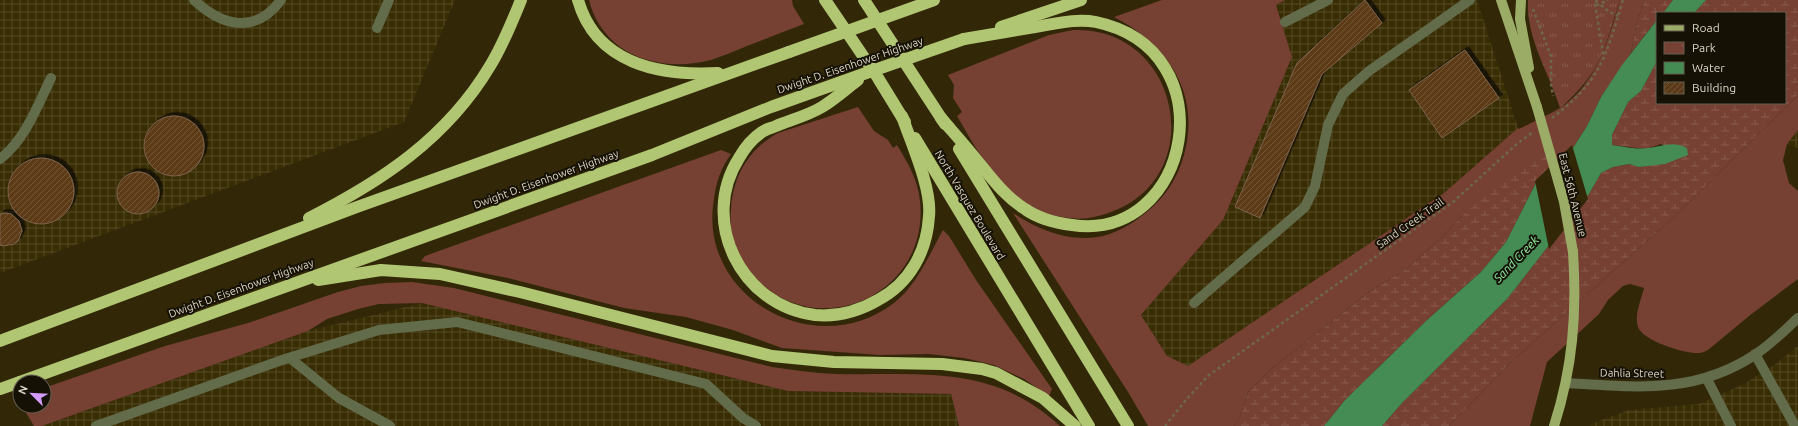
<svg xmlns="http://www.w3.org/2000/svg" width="1798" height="426" font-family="Ubuntu,sans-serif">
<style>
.industrial{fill:url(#industrial-grid)}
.grass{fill:#764033}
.wetland{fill:url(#wetland-marsh)}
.park{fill:url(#park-tufts)}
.water{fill:#458c54}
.pier{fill:#322808}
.building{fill:url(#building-hatch);stroke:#7d634c;filter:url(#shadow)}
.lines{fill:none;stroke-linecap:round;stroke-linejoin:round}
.path{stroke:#6f674c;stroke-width:2.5;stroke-dasharray:3 3;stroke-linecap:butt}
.minor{stroke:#626b4a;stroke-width:10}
.major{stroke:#9bac67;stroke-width:10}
.highway{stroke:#b1c672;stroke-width:12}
.major-bridge{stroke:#9bac67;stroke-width:10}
.highway-bridge{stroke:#b1c672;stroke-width:12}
.labels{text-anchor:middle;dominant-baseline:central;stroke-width:4;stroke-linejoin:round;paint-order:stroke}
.street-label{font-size:11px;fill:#dbd5c4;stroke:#161105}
.water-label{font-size:12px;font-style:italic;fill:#91f1a3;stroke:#161105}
</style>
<defs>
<pattern id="industrial-grid" width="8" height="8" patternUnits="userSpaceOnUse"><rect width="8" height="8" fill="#392d03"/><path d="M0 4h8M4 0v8" fill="none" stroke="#554b26"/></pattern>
<pattern id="wetland-marsh" width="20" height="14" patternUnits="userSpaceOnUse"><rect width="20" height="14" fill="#764033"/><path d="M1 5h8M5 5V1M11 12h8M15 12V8" fill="none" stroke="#895b4f"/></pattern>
<pattern id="park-tufts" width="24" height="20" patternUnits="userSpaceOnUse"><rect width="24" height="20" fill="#764033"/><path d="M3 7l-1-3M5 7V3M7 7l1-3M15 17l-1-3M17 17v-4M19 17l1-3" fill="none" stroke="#895b4f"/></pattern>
<pattern id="building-hatch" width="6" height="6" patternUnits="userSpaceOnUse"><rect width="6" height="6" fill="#5b3a19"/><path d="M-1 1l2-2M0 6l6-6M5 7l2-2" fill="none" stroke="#725639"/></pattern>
<filter id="shadow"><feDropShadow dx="3.5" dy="-3.5" stdDeviation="0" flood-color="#0009"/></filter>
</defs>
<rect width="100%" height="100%" fill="#322808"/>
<g class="industrial">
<path d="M0,0H455L404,122L0,273Z"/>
<path d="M1285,0H1477L1518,128L1444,193L1188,367L1167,356L1141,315L1223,220L1292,57L1276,5Z"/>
<path d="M1798,130V148L1787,144Z"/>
<path d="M422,303L788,391L951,394L959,426H42L308,331Z"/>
<path d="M1798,346V426H1590L1591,424L1629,410L1699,404L1744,384L1777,363Z"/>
</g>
<g class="grass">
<path d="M589,0H792L793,6L804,24C785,31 766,39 747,46C735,51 723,56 711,60C680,68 646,65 620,47C605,36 593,18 589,0Z"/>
<path d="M1162,0H1285L1276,5L1292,57L1223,220L1141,315L1167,356L1188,366L1444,193L1518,128L1519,129C1532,122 1547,116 1560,108C1596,85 1609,39 1620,0H1645L1637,22L1631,53L1601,97L1587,126L1573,148L1462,216L1442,237L1409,267L1369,292L1270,370L1248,392L1240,417L1234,426H1148L1128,392L1013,213C1035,227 1056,237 1083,238C1106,239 1127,228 1144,214C1164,199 1177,180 1184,155C1201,93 1168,45 1114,17Z"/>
<path d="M1073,30C1180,26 1210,176 1111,212C1097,217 1085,220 1070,218C1058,217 1031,211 1021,203C993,180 975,147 957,116L962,112L953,98L954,85L948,75L1049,35Z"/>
<path d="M1798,95V130L1787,144L1783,160L1789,183L1798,191V279L1749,316L1708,350C1705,351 1702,353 1699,353C1685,354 1643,341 1638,327C1634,315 1641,300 1644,288L1630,284L1623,286L1608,300L1599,314L1547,362L1530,426H1449L1511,362L1675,216Z"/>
<path d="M858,107L874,131L888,140L893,148L897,145C908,163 918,180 920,201C930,296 814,347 751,273C737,256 728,232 731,209C733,176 749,149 778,133Z"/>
<path d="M721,150L731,154C721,168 716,182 714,199C697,298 816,363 894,303C917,285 929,255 943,230L949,236L976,280L1052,389L1049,396L1024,379L994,365L964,358L929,354L880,355L782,348L733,330L686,317L624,308L508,278L421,261L425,256Z"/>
<path d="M412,282L454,288L772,367C793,370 814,373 835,374C918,376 993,363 1060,426H959L951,394L788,391L422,303L379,304L358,309L327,319L308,331L42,426H34L22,406H44V388L165,346L248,323L338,292L361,286L385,283Z"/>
</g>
<g class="wetland">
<path d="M1645,0H1673L1663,13H1657V20L1631,53L1637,22Z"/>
<path d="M1706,0H1798V95L1675,216L1511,362L1449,426H1382L1402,403L1507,299L1589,194L1601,173L1613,167L1629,164L1639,167L1688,155L1661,144L1646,149L1612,145V135L1628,102L1641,91L1657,61V103H1785V13H1694Z"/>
<path d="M1573,148L1536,183L1506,242L1481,272L1427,320L1345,400L1324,426H1234L1240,417L1248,392L1270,370L1369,292L1409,267L1442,237L1462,216L1498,184L1534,161Z"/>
</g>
<path class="park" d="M1528,0H1620C1604,49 1602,72 1560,108C1549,72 1526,39 1528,0Z"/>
<g class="water">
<path d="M1673,0H1706L1694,13H1663Z"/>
<path d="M1657,20V61L1641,91L1628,102L1612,135V145C1622,146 1636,150 1647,148C1661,147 1673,140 1687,148L1688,155L1665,164L1639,167L1629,164L1613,167L1601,173L1589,194L1507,299L1402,403L1382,426H1324L1345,400L1427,320L1481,272L1506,242L1536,183L1573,148L1587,126L1601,97L1622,65Z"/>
</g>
<path class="pier" d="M1572,145L1588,199L1549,249L1535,181Z"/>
<g class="building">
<path d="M1365,0L1382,23L1322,74L1260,218L1235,207L1297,63Z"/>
<path d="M1465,50L1499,98L1442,138L1409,90Z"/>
<circle cx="174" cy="146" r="30"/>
<circle cx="41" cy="191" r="33"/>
<circle cx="138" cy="193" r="21"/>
<path d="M6,213L11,214L19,221L22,231L18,241L14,244L3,246L0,245V214Z"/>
</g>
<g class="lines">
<g class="path">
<path d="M1597,0L1595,4L1598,5L1608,0"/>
<path d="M1595,4L1604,59"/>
<path d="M1601,5L1608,11L1618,16"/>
<path d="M1533,9L1551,56V84L1553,96"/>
<path d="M1552,118C1601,81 1606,56 1623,0"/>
<path d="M1165,426L1185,401L1209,375L1453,202L1518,143L1533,132"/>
</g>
<g class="minor">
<path d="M194,0C222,26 255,35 281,0"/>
<path d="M1285,22L1328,0"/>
<path d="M377,28L389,0"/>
<path d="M0,159C25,140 38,105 51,78"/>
<path d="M1194,303L1305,207L1315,186L1328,125L1343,94L1369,71L1470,0"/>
<path d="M1755,354L1795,426"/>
<path d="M290,358L339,398L390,426"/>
<path d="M1707,379L1731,426"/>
<path d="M1566,383C1635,387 1695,395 1756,354C1771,344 1784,331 1798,318"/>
<path d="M96,426L285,359L379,330L457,322L706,384L743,418L756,426"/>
</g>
<g class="major">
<path d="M1501,0L1537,107"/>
<path d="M1521,0L1520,19L1529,68"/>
<path d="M1554,426C1573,367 1577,313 1573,252"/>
</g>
<g class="highway">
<path d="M578,0C596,64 660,76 718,73"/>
<path d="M825,0L878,78L905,122"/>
<path d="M864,0L945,124"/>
<path d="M1001,27L1081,0"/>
<path d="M858,80C846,89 835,99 822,107C809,115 791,120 776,126C772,128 766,129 762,132C753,138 744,149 739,158C699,221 741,306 815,315C837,317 859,311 878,300C910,283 927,251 929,216C932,188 911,143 902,116"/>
<path d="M941,118C952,131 964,144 975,158C991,177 1004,196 1025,209C1039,219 1056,223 1072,225C1191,243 1229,50 1096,22C1076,18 1055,24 1035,27C1011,31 987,35 964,39"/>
<path d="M915,138L1089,426"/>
<path d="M959,149L1128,426"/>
<path d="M309,218C382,181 447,138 490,66C503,45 512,22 521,0"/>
<path d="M318,280L381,270L440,274L520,292L772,356L834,362L942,364L982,369L996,373L1043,398L1075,426"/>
<path d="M0,341L357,207L789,52"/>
<path d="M20,382L652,155L771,107L869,72"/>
<path d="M0,389L20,382"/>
</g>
<path class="major-bridge" d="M1537,107L1564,202L1573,252"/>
<g class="highway-bridge">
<path d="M789,52L934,0"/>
<path d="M869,72L964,39"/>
</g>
</g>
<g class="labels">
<g class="street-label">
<text transform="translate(850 65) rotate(-19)">Dwight D. Eisenhower Highway</text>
<text transform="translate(546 179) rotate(-20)">Dwight D. Eisenhower Highway</text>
<text transform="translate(1573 195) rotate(76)">East 56th Avenue</text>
<text transform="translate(970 205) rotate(59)">North Vasquez Boulevard</text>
<text transform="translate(1410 223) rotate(-35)">Sand Creek Trail</text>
<text transform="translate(241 288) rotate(-20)">Dwight D. Eisenhower Highway</text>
<text transform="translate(1632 373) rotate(1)">Dahlia Street</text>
</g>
<g class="water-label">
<text transform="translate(1516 259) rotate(-46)">Sand Creek</text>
</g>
</g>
<rect x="1656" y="12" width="130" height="92" fill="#161105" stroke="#655f51"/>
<rect x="1664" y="25" width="20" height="6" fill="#9bac67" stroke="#655f51"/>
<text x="1692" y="32" font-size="12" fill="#dbd5c4">Road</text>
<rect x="1664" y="42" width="20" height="12" fill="url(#park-tufts)" stroke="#655f51"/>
<text x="1692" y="52" font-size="12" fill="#dbd5c4">Park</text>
<rect x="1664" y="62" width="20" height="12" fill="#458c54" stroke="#655f51"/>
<text x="1692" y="72" font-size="12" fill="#dbd5c4">Water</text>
<rect x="1664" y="82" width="20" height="12" fill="url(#building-hatch)" stroke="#655f51"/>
<text x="1692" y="92" font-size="12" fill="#dbd5c4">Building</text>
<g transform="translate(32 394) rotate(294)"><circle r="19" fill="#161105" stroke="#655f51"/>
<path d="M0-3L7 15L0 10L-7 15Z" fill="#d39cfc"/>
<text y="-6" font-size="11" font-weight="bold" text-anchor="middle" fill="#dbd5c4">N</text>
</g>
</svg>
